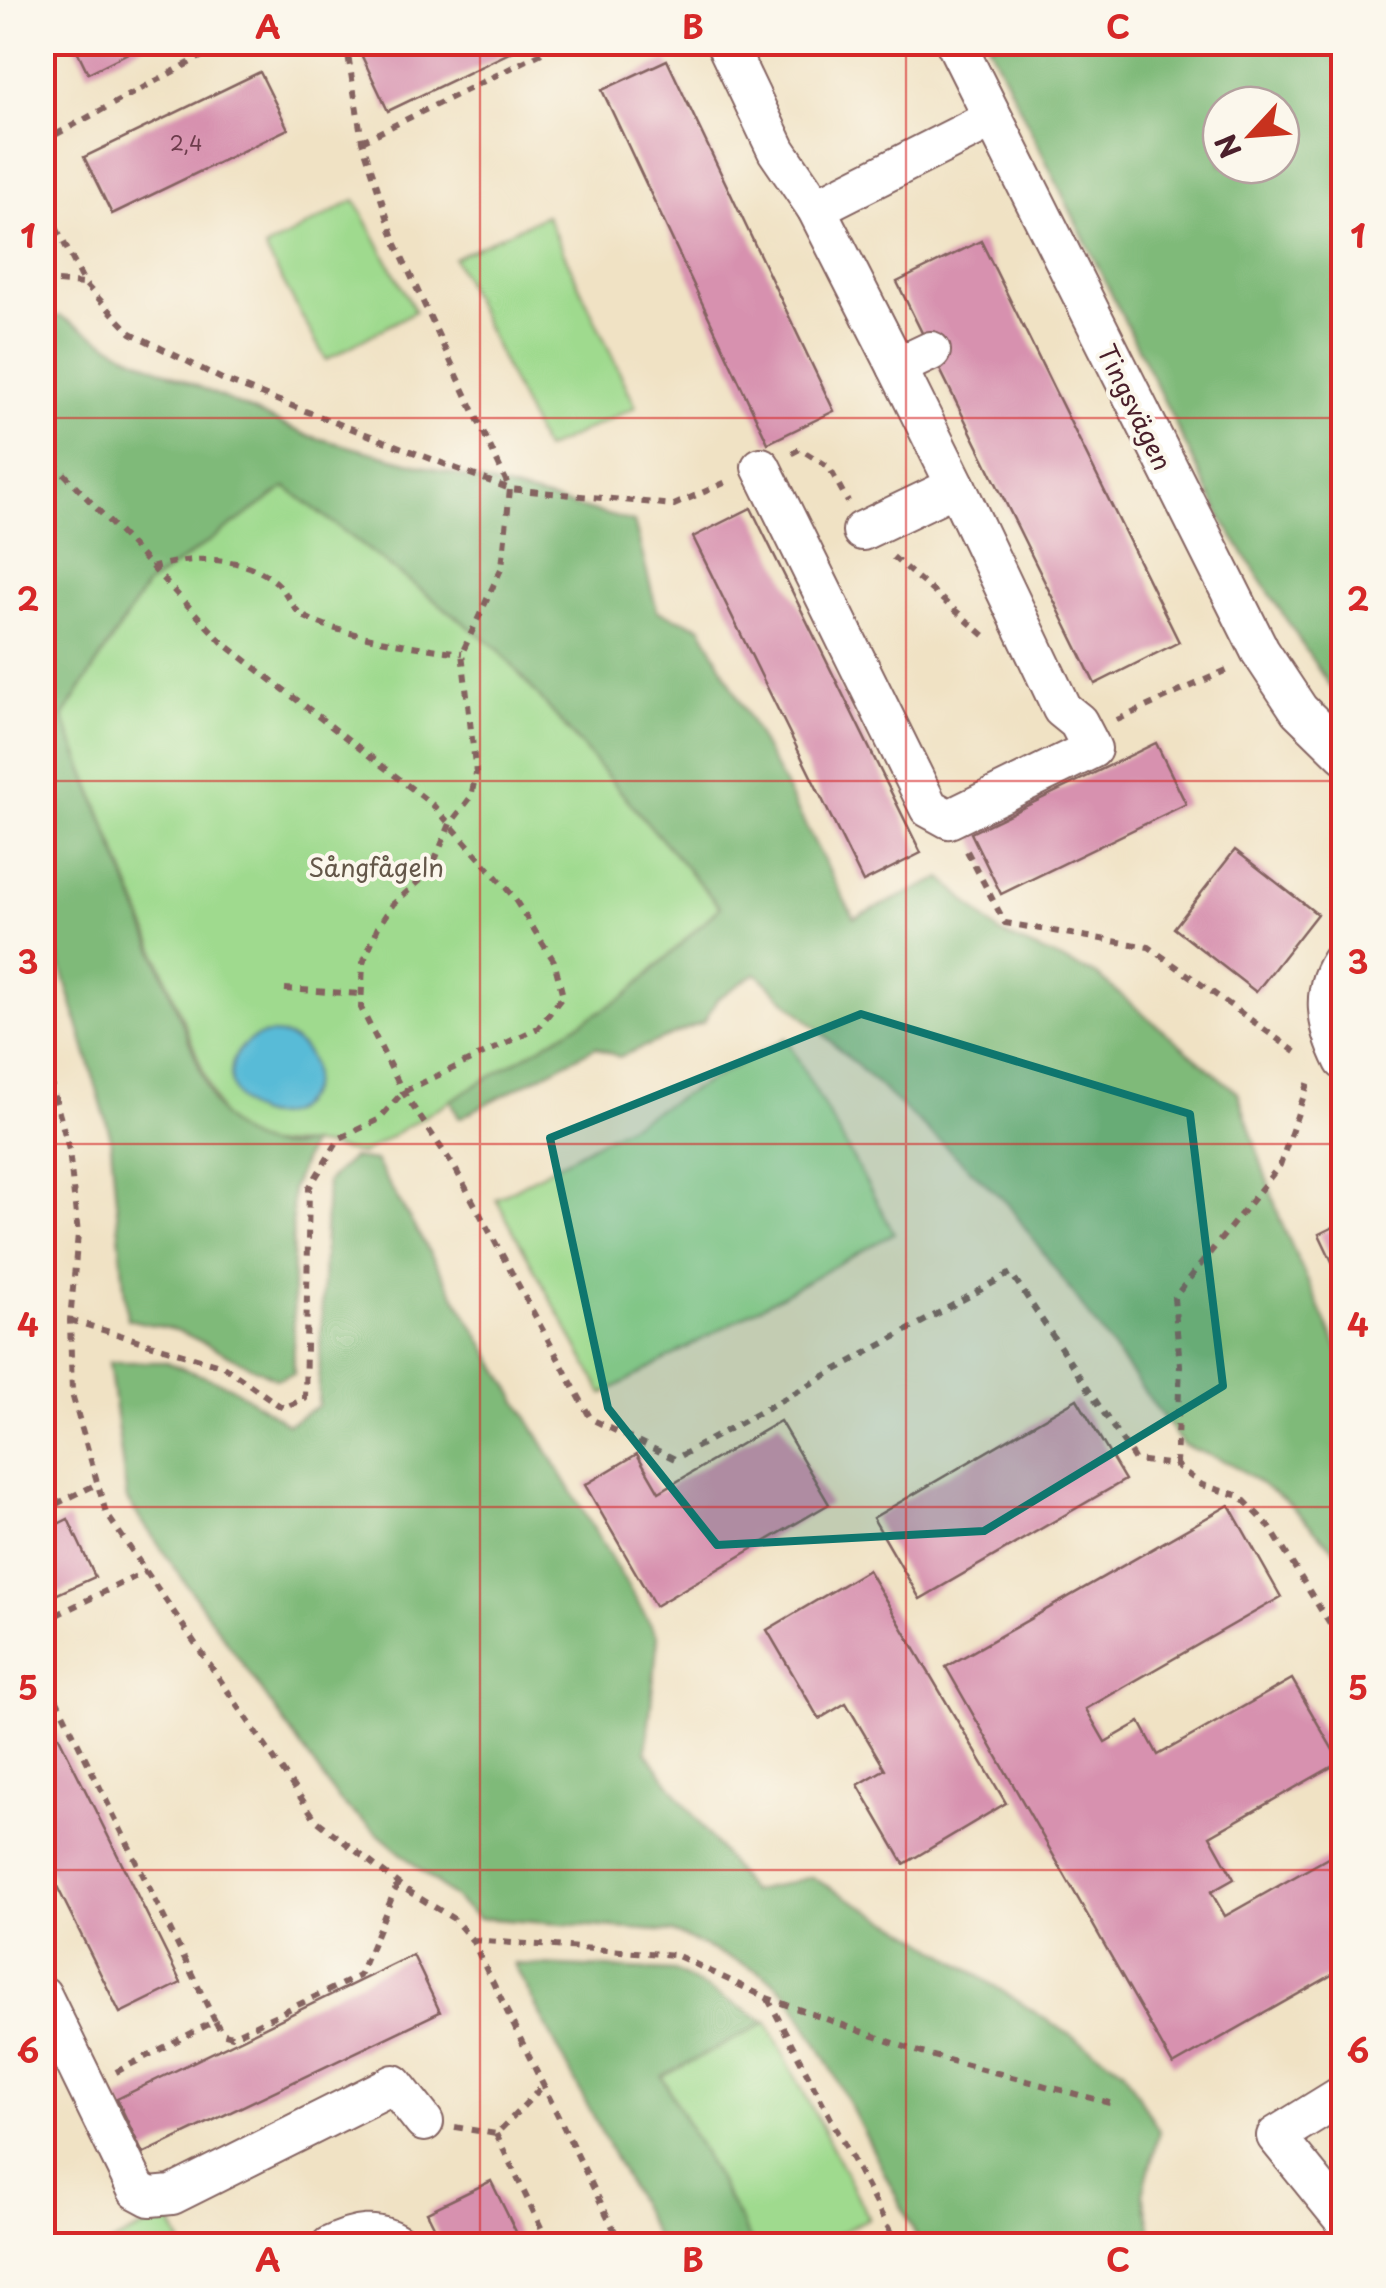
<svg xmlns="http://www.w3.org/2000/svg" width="1386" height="2288" font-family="'Playpen Sans',sans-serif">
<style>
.green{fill:#9fda8e;stroke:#747c5c;stroke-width:2.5}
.forest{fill:#7fba79;stroke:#646c52;stroke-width:2.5;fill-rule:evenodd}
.water{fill:#59bbd7;stroke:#526d81;stroke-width:2.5}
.building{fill:#d791af}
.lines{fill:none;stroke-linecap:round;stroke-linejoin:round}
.minor-casing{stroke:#846361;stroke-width:42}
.path{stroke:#846361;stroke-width:6;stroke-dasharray:8 8;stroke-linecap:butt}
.minor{stroke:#fff;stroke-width:38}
.marked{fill:#0f766e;fill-opacity:0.2;stroke:#0f766e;stroke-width:8;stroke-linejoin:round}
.grid{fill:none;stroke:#d62828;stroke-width:2.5;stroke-opacity:0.55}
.labels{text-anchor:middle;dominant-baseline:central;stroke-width:8;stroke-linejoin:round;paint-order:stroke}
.number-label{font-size:20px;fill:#6d3c4c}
.street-label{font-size:25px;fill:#4a1f2b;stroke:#fbf7ec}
.park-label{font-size:25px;fill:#645749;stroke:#fbf7ec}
.neatline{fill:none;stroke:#d62828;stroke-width:4}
.grid-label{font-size:32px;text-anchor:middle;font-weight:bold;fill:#d62828}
</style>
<rect width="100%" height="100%" fill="#fbf7ec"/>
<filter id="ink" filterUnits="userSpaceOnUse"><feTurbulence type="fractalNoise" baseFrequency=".01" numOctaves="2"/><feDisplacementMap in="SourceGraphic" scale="20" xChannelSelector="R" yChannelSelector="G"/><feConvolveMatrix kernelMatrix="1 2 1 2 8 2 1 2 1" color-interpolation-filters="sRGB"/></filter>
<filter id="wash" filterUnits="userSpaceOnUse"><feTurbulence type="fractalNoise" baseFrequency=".0048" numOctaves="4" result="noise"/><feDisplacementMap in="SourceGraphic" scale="40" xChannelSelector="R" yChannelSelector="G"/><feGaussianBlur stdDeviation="2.25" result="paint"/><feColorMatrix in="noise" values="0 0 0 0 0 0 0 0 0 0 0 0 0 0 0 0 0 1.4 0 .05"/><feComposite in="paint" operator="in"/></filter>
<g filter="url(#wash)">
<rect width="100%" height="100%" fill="#f0e2c4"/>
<g class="green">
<path d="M355,200L415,311L326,360L265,249Z"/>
<path d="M546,215L636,407L544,450L454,258Z"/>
<path d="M286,487L497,648L720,907L626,996L361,1154C346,1151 329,1146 314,1145C270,1141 258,1158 221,1116L63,717L146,586Z"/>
<path d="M786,1038L894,1233L603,1394L496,1199Z"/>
<path d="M767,2022L869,2218L817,2245H753L662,2077Z"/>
<path d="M168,2216L182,2245H108Z"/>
</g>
<g class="forest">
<path d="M988,43H1343V699L1329,686L1223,521ZM1221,105H1281V165H1221Z"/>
<path d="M60,316L126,354L306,435L634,522L657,611L701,627L854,918L942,878L999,933L1097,975L1238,1093L1281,1222L1343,1360V1558L1287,1502L1232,1464L1183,1445L1007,1203L756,973L717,999L704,1022L619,1057L596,1047L459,1118L451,1100L626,996L720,907L497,648L286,487L146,586L63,717L213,1102C234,1139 268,1154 310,1144L292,1189L294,1374L277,1379L179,1331L127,1319L110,1134L43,904L42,427L56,420L43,393L42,323Z"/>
<path d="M352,1158L375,1161L658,1637L646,1752L751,1892L811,1877L917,1936L1124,2070L1159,2131L1143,2193L1154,2245H921L829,2064L788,1994L763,1973L673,1932L478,1918L340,1802L127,1500L109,1362H166L230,1386L288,1424L318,1406L327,1181Z"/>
<path d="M514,1964L674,1971L767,2022L662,2077L753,2245H660Z"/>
</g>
<circle class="water" cx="272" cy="1075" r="41"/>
<g id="blocks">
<g class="building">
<path d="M73,42H150L88,73Z"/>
<path d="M374,42H532L388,111L359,50Z"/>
<path d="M667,60L834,411L768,443L602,90Z"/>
<path d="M260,72L288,129L112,214L84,157Z"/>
<path d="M981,241L1179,642L1095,684L897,282Z"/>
<path d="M751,508L921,853L863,882L693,537Z"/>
<path d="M1156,743L1186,804L1001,894L971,833Z"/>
<path d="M1235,850L1317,914L1256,992L1174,928Z"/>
<path d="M1344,1222V1287L1319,1234Z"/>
<path d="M1077,1399L1125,1480L920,1599L873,1518Z"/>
<path d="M780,1421L829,1504L655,1606L585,1485L637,1454L659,1492Z"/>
<path d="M1229,1505L1281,1597L1086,1709L1105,1742L1140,1722L1158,1755L1292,1679L1340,1762L1210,1836L1234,1879L1211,1892L1225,1916L1344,1849V1968L1173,2065L946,1667Z"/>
<path d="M68,1519L95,1577L42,1601V1532Z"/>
<path d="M868,1570L1006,1803L904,1864L858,1785L885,1769L846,1703L819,1719L767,1630Z"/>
<path d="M42,1703L181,1983L120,2013L42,1856Z"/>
<path d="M413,1955L440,2012L143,2154L117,2099Z"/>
<path d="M491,2181L523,2246H444L427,2212Z"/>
</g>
</g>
</g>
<g filter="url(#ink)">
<use href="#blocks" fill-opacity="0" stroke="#846361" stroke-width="2.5"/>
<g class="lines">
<defs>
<g id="minor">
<path d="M725,42L777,151L816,208L897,367L931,351"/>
<path d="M955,42L1260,651L1299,710L1344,754"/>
<path d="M816,208L992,119"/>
<path d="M761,467L929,808L949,819L1092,749L1078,722L1062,709L956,486"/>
<path d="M862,531L956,486L897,367"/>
<path d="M1344,957C1319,990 1326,1025 1344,1061"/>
<path d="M42,1995L137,2190L150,2197L172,2195L394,2084L424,2122"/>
<path d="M1344,2094L1276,2136L1344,2220"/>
<path d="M330,2246C355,2234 377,2228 401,2246"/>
</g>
</defs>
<use href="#minor" class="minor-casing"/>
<g class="path">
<path d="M346,42L362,141L396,244L510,489L502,567L462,653L476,773L471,797L450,824L430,872L393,904L378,927L363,963L361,1008L403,1092L455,1168L591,1419L675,1459L1011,1273L1135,1460L1176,1465L1202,1485L1240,1496L1269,1526L1344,1647"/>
<path d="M362,141L564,42"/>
<path d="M42,142L219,47L216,42"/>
<path d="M42,200L85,284L131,333L224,380L510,489L674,505L731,480"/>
<path d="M42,281L85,284"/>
<path d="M42,450L222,642L433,805L512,895L554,961L563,996L538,1028L403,1092L378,1120L340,1138L309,1188L305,1399L283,1408L223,1366L70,1320"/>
<path d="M792,453L800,449L829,467L848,502"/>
<path d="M893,557L986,637"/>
<path d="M151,568C189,556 242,554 276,582C287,591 292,610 305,617C343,636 419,648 462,653"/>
<path d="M1117,720L1229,669"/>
<path d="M967,851L1005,923L1149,947L1300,1055"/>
<path d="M285,989L360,994"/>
<path d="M42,1049L69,1150L78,1234L70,1320L72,1394L106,1513L316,1820L405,1889L454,1919L472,1940L622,2246"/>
<path d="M42,1122L58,1115"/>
<path d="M1176,1465L1180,1365L1174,1298L1280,1165L1310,1078"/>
<path d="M42,1511L95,1485"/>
<path d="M42,1622L147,1571"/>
<path d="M42,1670L215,2021"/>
<path d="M472,1940L676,1955L767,1998L922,2053L1117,2105"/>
<path d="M768,1999L898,2246"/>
<path d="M116,2072L215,2021L222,2033L232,2036L359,1976L398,1883"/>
<path d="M455,2127L496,2134L542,2087"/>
<path d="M496,2134L550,2246"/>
</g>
<use href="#minor" class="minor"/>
</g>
</g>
<path class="marked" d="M861,1014L1190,1114L1223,1386L984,1531L717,1545L608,1408L550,1138Z"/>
<path class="grid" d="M480,42V2246M906,42V2246M42,418H1344M42,781H1344M42,1144H1344M42,1507H1344M42,1870H1344"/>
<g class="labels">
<g class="number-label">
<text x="186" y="143">2,4</text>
</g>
<g class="street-label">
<text transform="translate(1135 407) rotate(64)">Tingsvägen</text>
</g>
<g class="park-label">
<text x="376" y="867">Sångfågeln</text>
</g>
</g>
<rect width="1386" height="2288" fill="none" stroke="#fbf7ec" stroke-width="110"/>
<g transform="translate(1251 135) rotate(244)"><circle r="48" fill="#fbf7ec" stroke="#b4a19f" stroke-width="2.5"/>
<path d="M0-8L18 38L0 25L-18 38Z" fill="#c8321e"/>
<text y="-15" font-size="28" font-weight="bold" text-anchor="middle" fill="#4a1f2b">N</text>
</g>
<rect x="55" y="55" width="1276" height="2178" class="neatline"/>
<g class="grid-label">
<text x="268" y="39">A</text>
<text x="693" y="39">B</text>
<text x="1118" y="39">C</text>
<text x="28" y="248">1</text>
<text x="1358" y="248">1</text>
<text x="28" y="611">2</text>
<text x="1358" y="611">2</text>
<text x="28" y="974">3</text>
<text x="1358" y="974">3</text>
<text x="28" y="1337">4</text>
<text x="1358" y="1337">4</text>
<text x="28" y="1700">5</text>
<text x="1358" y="1700">5</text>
<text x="28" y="2063">6</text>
<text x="1358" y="2063">6</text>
<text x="268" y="2272">A</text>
<text x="693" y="2272">B</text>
<text x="1118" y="2272">C</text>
</g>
</svg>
